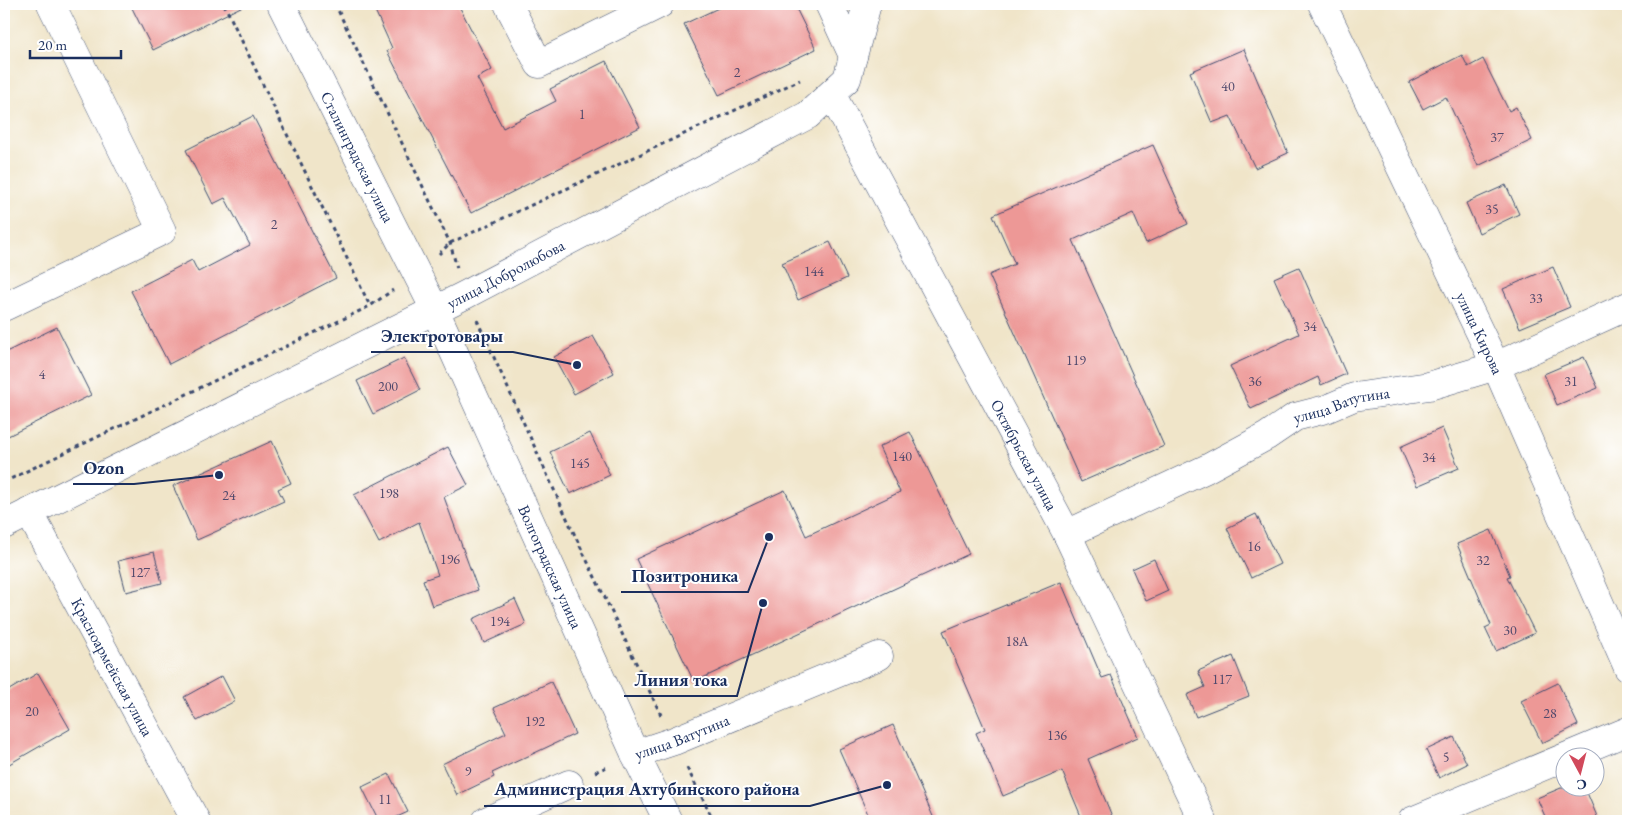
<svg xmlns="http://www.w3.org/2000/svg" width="1632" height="825" font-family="'EB Garamond',serif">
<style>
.building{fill:#ed9896}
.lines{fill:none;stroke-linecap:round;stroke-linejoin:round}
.minor-casing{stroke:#3b4a6e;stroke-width:29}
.path{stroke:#3b4a6e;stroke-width:3;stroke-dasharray:4 4;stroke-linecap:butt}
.minor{stroke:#fff;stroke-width:28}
.labels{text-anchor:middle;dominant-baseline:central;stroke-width:4;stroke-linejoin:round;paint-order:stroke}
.number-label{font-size:14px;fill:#50496c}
.street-label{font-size:16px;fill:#1b2f5e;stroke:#fff}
.leader{fill:none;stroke:#1b2f5e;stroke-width:2}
.callout-dot{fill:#1b2f5e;stroke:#fff;stroke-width:2}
.callout-label{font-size:18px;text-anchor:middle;font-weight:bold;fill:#1b2f5e;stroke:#fff;stroke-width:4;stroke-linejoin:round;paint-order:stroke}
</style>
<rect width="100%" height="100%" fill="#fff"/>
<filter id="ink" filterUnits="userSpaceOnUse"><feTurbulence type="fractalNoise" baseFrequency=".02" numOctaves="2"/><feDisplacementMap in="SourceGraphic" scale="10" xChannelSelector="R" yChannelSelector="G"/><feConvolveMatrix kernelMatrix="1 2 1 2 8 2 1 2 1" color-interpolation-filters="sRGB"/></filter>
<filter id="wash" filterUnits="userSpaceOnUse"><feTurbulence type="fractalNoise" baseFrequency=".0096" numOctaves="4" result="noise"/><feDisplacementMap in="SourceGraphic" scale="20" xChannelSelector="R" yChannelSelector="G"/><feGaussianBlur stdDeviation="1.12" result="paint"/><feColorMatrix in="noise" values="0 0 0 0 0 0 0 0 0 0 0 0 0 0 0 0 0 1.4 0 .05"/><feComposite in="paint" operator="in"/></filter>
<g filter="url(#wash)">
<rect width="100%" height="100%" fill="#f0e5c9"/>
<g id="blocks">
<g class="building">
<path d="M130,4H247L153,50Z"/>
<path d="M372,4H458L492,70L477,78L503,128L556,101L550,89L606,61L640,127L471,213L387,51L392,48Z"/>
<path d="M727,4H794L816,49L719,95L684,24Z"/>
<path d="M1244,49L1288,153L1255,168L1230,116L1212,123L1190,72Z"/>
<path d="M1462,55L1468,67L1483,59L1509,111L1516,107L1532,140L1478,166L1446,97L1423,109L1409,82Z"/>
<path d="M253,116L336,278L169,364L131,291L192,260L198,272L250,245L225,198L213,204L186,150Z"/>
<path d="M1153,145L1188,224L1146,243L1133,213L1073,240L1164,446L1081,482L989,275L1015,264L993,215Z"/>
<path d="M1506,185L1519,214L1479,233L1466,203Z"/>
<path d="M830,242L847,278L798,300L782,263Z"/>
<path d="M1299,267L1346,374L1321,385L1318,377L1251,409L1230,366L1299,334L1274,278Z"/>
<path d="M1553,267L1570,307L1520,328L1503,289Z"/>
<path d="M57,327L91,395L4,438V353Z"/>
<path d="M593,336L614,373L574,394L554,357Z"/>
<path d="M1584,357L1598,388L1557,405L1544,374Z"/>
<path d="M404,358L420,390L373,414L357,381Z"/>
<path d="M1442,428L1459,468L1417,486L1400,447Z"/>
<path d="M910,432L969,554L694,682L636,559L785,490L806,536L900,492L879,447Z"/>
<path d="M590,433L610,475L570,494L550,452Z"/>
<path d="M272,441L291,483L278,489L284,501L197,540L173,486Z"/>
<path d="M448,447L468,485L444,497L478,590L432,606L423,580L438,575L419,522L379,543L354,495Z"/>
<path d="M1256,514L1280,564L1251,578L1227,528Z"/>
<path d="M1491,530L1510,576L1507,577L1535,633L1496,651L1485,628L1491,625L1457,544Z"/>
<path d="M154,552L162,583L126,592L118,561Z"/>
<path d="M1154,559L1168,591L1146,601L1132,569Z"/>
<path d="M1061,582L1102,678L1111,675L1138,737L1088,759L1114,821H1083L1062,771L1003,796L976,733L985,729L943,631Z"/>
<path d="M515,599L526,624L484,643L473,619Z"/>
<path d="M1233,656L1249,696L1196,717L1187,695L1205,687L1198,671Z"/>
<path d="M38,673L70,729L4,767V693Z"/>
<path d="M222,676L235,701L197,721L184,697Z"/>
<path d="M551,682L575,734L492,773L494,777L457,795L442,764L506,733L494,708Z"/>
<path d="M1558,683L1578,725L1542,743L1521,701Z"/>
<path d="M893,725L935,821H871L839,749Z"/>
<path d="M1454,737L1467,764L1439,778L1426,750Z"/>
<path d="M389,774L408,812L388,821H379L362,787Z"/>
<path d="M1561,788H1585L1599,821H1547L1537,798Z"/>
</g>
</g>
</g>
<g filter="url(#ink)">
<use href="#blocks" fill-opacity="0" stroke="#3b4a6e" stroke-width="1"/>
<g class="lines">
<defs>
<g id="minor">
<path id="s1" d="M281,4L435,310L635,754L668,821"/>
<path d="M508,4L539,64L660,4"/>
<path d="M829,4L853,56"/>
<path id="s2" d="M1322,4L1496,366L1628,668"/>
<path id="s3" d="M832,95L1067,534L1203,821"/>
<path d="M4,307L162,231L51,4"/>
<path id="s4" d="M29,512L196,821"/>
<path id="s5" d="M4,525L465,295L808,115L847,79L867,4"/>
<path id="s6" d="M1067,534L1206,469L1267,436L1295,417L1326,409L1354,397L1429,386L1496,366L1628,306"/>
<path id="s7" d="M635,754L674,741L879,656"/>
<path d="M486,821L569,784"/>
<path d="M1412,821L1628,731"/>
</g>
</defs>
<use href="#minor" class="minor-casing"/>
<g class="path">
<path d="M224,4L370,306"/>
<path d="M335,4L450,243L457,268"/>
<path d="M439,254L450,243L800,80"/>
<path d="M477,320L570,525L661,715"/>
<path d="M4,482L370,306L393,290"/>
<path d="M687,768L714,821"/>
<path d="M595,772L609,766"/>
</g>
<use href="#minor" class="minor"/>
</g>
</g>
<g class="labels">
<g class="number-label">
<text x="737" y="72">2</text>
<text x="1228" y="86">40</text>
<text x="582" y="114">1</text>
<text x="1497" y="137">37</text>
<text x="1492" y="209">35</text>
<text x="274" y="224">2</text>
<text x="814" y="271">144</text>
<text x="1536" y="298">33</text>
<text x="1310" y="326">34</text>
<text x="1076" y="360">119</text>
<text x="42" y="374">4</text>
<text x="1255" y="381">36</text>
<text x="1571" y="381">31</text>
<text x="388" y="386">200</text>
<text x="902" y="456">140</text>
<text x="1429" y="457">34</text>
<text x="580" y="463">145</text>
<text x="389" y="493">198</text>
<text x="229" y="495">24</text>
<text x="1254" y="546">16</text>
<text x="450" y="559">196</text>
<text x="1483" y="560">32</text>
<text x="140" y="572">127</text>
<text x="500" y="621">194</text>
<text x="1510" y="630">30</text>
<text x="1017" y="641">18А</text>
<text x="1222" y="679">117</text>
<text x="32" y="711">20</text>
<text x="1550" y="713">28</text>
<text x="535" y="721">192</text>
<text x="1057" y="735">136</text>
<text x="1446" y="757">5</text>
<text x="468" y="771">9</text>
<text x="385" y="799">11</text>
</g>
<g class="street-label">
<text stroke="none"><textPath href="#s1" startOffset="171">Сталинградская улица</textPath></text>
<text stroke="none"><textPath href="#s5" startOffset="561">улица Добролюбова</textPath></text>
<text stroke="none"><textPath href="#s2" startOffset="365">улица Кирова</textPath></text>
<text stroke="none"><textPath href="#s6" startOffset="305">улица Ватутина</textPath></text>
<text stroke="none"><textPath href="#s3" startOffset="408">Октябрьская улица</textPath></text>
<text stroke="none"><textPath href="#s1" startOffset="624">Волгоградская улица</textPath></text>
<text stroke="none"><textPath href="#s4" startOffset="176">Красноармейская улица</textPath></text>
<text stroke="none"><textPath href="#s7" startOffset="50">улица Ватутина</textPath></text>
</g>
</g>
<path class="leader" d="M577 365L513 352H371M219 475L134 484H73M769 537L748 592H621M763 603L737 696H624M887 785L810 806H484"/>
<g class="callout-dot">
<circle cx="577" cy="365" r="5"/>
<circle cx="219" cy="475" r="5"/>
<circle cx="769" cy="537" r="5"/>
<circle cx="763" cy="603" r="5"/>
<circle cx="887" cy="785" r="5"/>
</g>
<g class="callout-label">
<text x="442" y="342">Электротовары</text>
<text x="104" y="474">Ozon</text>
<text x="685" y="582">Позитроника</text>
<text x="681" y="686">Линия тока</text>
<text x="647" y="795">Администрация Ахтубинского района</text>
</g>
<rect width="1632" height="825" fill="none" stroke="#fff" stroke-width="20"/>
<g transform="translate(1580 772) rotate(173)"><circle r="24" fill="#ffffff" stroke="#a4acbf"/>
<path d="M0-4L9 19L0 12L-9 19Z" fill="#d1495b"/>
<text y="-8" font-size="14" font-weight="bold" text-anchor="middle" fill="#1b2f5e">С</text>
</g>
<path d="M30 50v8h91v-8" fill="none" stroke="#1b2f5e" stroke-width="2.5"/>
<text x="38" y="50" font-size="15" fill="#1b2f5e" stroke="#ffffff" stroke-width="4" paint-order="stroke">20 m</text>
</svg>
